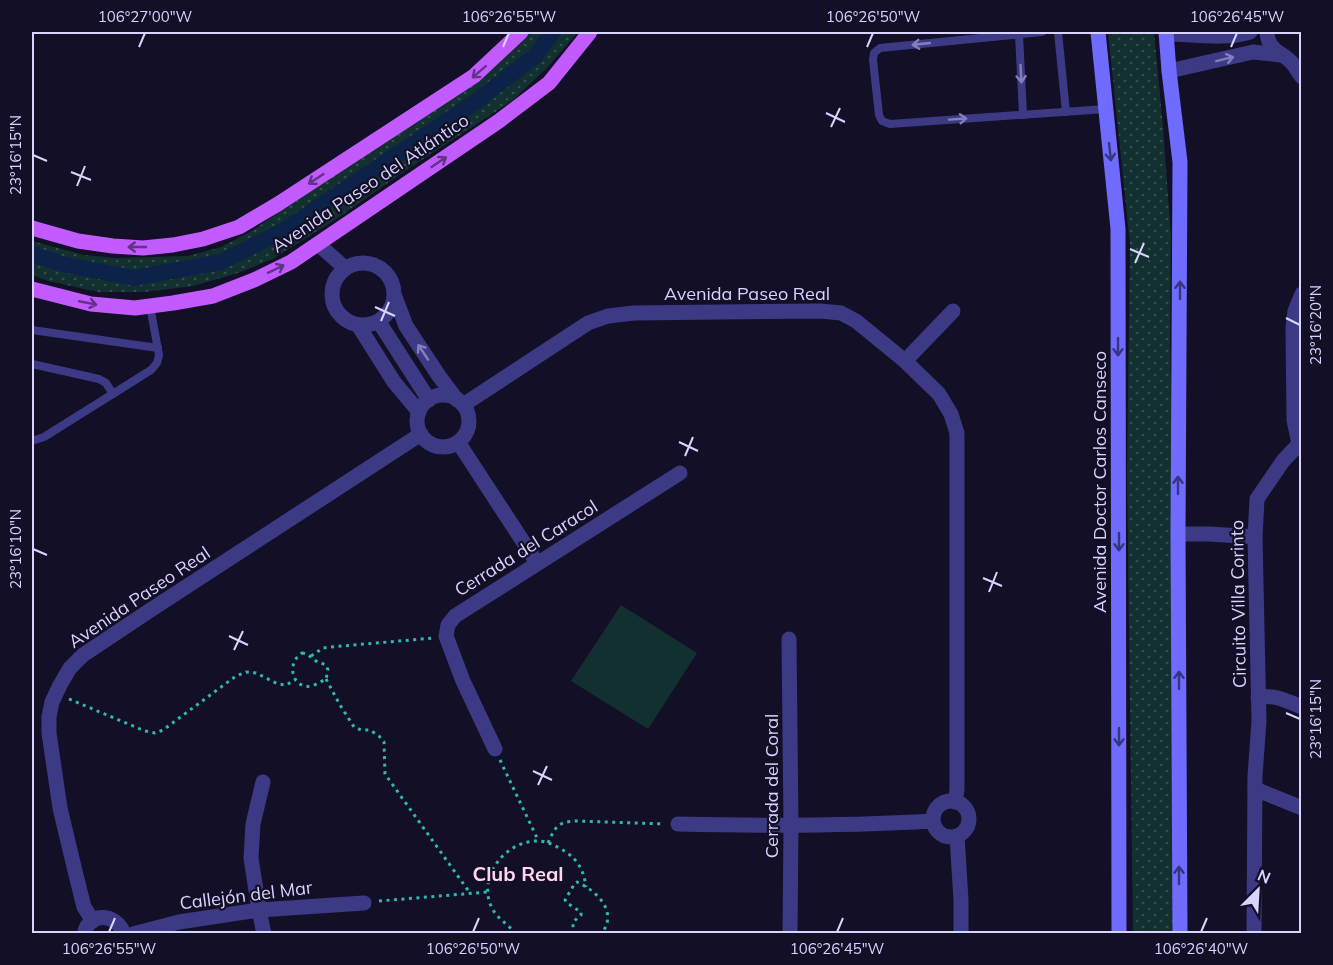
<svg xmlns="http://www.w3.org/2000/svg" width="1333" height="965" font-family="Mulish,sans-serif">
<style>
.grass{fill:url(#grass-dots)}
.park{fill:#12302f}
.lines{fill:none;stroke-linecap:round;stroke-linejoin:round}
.canal{stroke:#0c2248;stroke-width:16}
.path{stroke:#2fb8b0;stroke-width:3;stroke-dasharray:3 4.5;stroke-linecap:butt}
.lane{stroke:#3d3a85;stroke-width:8}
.street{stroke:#3d3a85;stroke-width:15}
.secondary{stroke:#6f6bff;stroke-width:15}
.primary{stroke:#c25bff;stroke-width:15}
.oneway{stroke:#837fbc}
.oneway2{stroke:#623188}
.oneway3{stroke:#38347d}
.ticks{fill:none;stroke:#d9d4ff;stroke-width:2}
.labels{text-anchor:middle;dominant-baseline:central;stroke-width:4.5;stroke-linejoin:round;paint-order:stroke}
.street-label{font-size:18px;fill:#d9d4ff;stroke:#130f26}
.neighbourhood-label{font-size:20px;font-weight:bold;fill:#ffd6f0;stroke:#130f26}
.neatline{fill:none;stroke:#d9d4ff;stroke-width:2}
.ticks-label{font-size:15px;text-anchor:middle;fill:#d9d4ff}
</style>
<defs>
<pattern id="grass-dots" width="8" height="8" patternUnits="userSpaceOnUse" patternTransform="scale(1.5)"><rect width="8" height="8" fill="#12302f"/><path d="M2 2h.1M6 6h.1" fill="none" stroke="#344d4e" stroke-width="1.8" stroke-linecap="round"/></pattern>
</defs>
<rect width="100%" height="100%" fill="#130f26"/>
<g class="grass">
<path d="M525,32H578L548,67L512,101L405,171L335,220L273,259L235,274L193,286L145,292H98L48,281L32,275V241L84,255L116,258L188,256L221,247L250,232L358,160Z"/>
<path d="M1108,32H1154L1163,127L1171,236L1170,339L1174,557L1172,778L1176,933H1133L1127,474L1130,244Z"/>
</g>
<path class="park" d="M621,605L697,653L648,729L571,681Z"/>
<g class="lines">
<path class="canal" d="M32,254L62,264L134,278L221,262L285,230L474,103L535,56L553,32"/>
<g class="path">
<path d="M302,653L307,654L316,661L326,665L328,670L326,679C322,681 317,684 312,686C293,690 285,664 302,653Z"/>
<path d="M311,656L323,648L331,647L433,638"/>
<path d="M326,679L340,705L354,727L361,730H370L379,736L384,742L385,774L470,893"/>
<path d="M69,699L145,731L155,733L163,730L236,676L246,672L256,673L278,684L286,685L295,680"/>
<path d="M500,760L538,840"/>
<path d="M548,843C555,827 558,822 575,821L664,824"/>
<path d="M379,901L487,892"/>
<path d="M516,934C508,924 496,918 491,906C478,876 505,842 536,841C546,840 558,847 566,852C579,861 584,872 586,887"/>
<path d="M576,934L573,928V922L581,915V912L567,903L565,900L575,883L577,882C597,891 619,912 601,934"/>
</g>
<g class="lane">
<path d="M1042,32L880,48L874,53L873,60L879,115L882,121L890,124L1106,109"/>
<path d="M1058,32L1066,112"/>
<path d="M1019,34L1023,115"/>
<path d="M32,330L158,348"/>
<path d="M32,364L99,379L106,383L113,394"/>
<path d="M32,441L44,437L151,370L157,363L159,355L150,306"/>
</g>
<g class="street">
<path d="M1267,32C1268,52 1283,52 1293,64C1296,68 1299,73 1302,77"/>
<path d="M1166,34C1193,34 1224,40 1250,32"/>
<path d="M1169,71L1253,52L1281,55"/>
<path d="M318,244L345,268"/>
<circle cx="363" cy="294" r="31"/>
<path d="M395,297L406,326L439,376L457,400"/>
<path d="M379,322L429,400"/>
<path d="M358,325L394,382L419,412"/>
<path d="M905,361L953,311"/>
<circle cx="443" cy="421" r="26"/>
<path d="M463,405L588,323L608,316L634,313L820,311L841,313L856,321L905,361L939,394L951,414L957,433V790L955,802"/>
<path d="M458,442L537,563"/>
<path d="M1178,534H1210L1255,537"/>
<path d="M789,639L791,825L790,934"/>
<path d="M1258,697C1277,695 1284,700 1302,707"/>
<path d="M495,749L463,681L446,636L448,625L455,616L680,473"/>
<path d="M263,782L253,824L251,858L259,910L264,934"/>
<path d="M1255,789L1302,808"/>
<circle cx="951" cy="819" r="18"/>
<path d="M678,824C763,826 848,826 933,821"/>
<path d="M957,836L961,900V934"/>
<path d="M93,921L84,907L76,875L60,808L49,733V717L52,702L60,685L70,668L83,655L152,609L421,434"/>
<path d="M84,934C89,911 117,913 124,934"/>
<path d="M133,934L179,922L259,910L364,903"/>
<path d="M1254,934L1255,776L1259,721L1255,537L1257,499L1283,461L1299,444L1294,420L1293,327L1295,311L1302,294"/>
</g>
<g class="secondary">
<path d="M1098,32L1118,229L1119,934"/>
<path d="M1166,32L1169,71L1180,162L1178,534L1180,934"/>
</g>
<g class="primary">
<path d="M32,228L78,241L113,246L143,248L173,245L203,239L239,227L278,204L474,76L521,32"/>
<path d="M32,289L91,304L135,308L173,303L213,296L254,280L291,262L499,121L549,83L590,32"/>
</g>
</g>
<defs><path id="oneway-shaft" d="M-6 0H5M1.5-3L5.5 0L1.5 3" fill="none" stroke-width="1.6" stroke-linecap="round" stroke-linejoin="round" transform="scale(1.5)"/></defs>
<g class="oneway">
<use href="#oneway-shaft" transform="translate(921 44) rotate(174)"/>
<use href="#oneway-shaft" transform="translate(1225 59) rotate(-14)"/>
<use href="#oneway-shaft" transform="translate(1021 74) rotate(87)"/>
<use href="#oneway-shaft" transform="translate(958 119) rotate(-4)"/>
<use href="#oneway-shaft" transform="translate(423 352) rotate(-124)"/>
</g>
<g class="oneway2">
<use href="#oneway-shaft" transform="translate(479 72) rotate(139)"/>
<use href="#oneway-shaft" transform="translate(439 162) rotate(-34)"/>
<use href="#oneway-shaft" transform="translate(316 179) rotate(147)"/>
<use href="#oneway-shaft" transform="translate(137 247) rotate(-180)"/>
<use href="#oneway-shaft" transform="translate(276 269) rotate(-26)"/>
<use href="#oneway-shaft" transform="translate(88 303) rotate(11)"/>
</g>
<g class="oneway3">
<use href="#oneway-shaft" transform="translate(1110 152) rotate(84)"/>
<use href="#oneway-shaft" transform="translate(1180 290) rotate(-90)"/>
<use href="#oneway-shaft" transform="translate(1118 347) rotate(90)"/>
<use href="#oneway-shaft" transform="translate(1178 485) rotate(-90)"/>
<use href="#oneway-shaft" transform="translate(1119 542) rotate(90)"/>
<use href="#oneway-shaft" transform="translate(1179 680) rotate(-90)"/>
<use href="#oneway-shaft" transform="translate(1119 737) rotate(90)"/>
<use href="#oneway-shaft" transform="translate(1179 875) rotate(-90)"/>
</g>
<path class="ticks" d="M139,47L145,33M503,47L509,33M867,47L873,33M1231,47L1237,33M826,113L845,122M831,127L840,108M33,155L47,161M71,172L91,180M77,186L85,166M1130,249L1149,257M1135,263L1144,243M375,307L395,316M1286,318L1300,325M381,321L389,302M679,442L698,451M685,456L693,437M33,549L47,555M983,578L1002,586M989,592L997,572M229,636L248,645M234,650L243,631M1286,713L1300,719M533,771L552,780M538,785L547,766M109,932L115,918M473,932L479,918M837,932L843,918M1201,932L1207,918"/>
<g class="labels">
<g class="street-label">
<text transform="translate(370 183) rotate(-34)">Avenida Paseo del Atlántico</text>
<text x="747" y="293">Avenida Paseo Real</text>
<text transform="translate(1099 482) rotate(-90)">Avenida Doctor Carlos Canseco</text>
<text transform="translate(526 548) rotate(-32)">Cerrada del Caracol</text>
<text transform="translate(139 597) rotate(-34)">Avenida Paseo Real</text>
<text transform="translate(1238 604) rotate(-91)">Circuito Villa Corinto</text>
<text transform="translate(771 786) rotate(-90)">Cerrada del Coral</text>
<text transform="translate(246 895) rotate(-7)">Callejón del Mar</text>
</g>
<g class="neighbourhood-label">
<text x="518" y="873">Club Real</text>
</g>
</g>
<rect width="1333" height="965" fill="none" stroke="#130f26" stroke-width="66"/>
<g transform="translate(1258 890) rotate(24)" stroke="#130f26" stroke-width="4.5" paint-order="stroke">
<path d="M0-4.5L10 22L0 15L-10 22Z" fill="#d9d4ff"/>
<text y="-9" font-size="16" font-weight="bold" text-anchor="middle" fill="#d9d4ff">N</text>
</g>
<rect x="33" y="33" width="1267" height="899" class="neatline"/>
<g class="ticks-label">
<text x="145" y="22">106°27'00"W</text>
<text x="509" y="22">106°26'55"W</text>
<text x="873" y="22">106°26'50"W</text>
<text x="1237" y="22">106°26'45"W</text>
<text transform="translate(16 155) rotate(-90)" y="5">23°16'15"N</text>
<text transform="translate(1316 325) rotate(-90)" y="5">23°16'20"N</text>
<text transform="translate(16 549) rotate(-90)" y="5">23°16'10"N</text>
<text transform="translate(1316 719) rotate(-90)" y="5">23°16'15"N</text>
<text x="109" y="954">106°26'55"W</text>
<text x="473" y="954">106°26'50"W</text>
<text x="837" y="954">106°26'45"W</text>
<text x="1201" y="954">106°26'40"W</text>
</g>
</svg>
